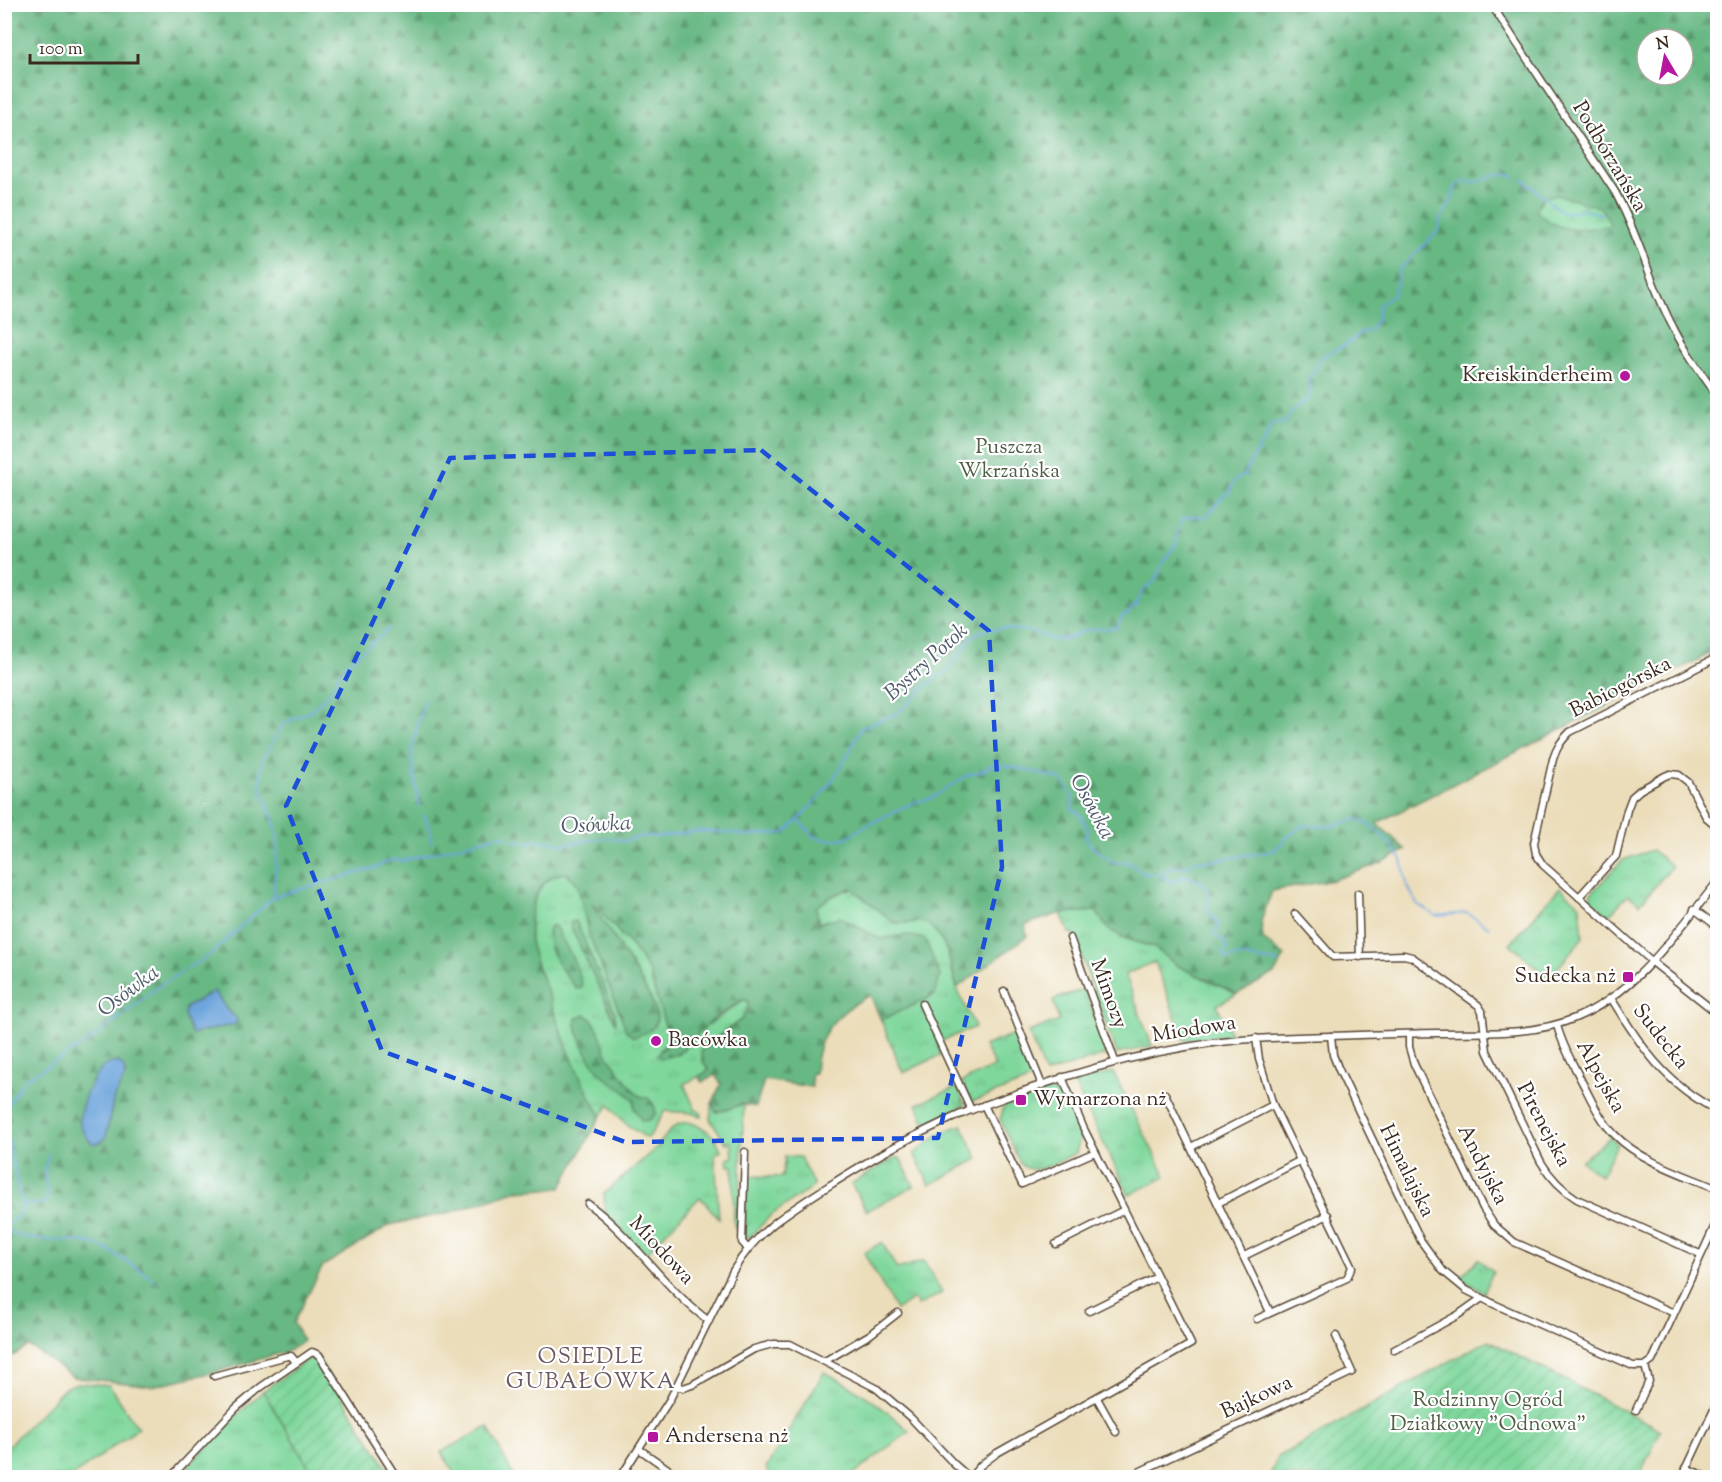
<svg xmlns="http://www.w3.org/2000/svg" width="1722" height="1482" font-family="'Sorts Mill Goudy',serif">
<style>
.grass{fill:url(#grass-tufts);stroke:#5d805d;stroke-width:1.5}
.forest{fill:url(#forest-firs);stroke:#517151;stroke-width:1.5;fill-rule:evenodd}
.wetland{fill:url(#wetland-marsh);stroke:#5d805d;stroke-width:1.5}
.garden{fill:url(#garden-furrows);stroke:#5d805d;stroke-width:1.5}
.water{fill:#6da5dc;stroke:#54687d;stroke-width:1.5}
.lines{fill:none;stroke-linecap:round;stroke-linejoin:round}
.stream{stroke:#6da5dc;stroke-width:2}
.minor-casing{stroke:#554535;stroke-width:9}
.minor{stroke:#fff;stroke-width:6}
.marked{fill:none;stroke:#1d4ed8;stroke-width:4.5;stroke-dasharray:12 8;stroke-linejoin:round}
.poi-dot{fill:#b5179e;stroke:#fff;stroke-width:2}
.labels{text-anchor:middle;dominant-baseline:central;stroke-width:4.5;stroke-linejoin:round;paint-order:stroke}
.street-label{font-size:21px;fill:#3b2a1e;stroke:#fff}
.poi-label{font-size:21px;fill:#3b2a1e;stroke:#fff;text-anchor:start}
.park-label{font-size:21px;fill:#4f5e44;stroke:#fff}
.water-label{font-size:22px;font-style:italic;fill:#4f5b6a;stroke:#fff}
.neighbourhood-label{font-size:22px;letter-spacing:1.5px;fill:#6d5962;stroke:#fff}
</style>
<defs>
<pattern id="grass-tufts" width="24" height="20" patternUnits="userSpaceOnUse" patternTransform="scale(1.5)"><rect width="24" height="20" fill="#7fd79c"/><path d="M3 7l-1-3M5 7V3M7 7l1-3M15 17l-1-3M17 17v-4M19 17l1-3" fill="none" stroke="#6fb986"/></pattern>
<pattern id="forest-firs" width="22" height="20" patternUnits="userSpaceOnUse" patternTransform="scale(1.5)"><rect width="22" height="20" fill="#67b884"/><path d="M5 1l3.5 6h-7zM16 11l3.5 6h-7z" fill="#56966b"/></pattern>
<pattern id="wetland-marsh" width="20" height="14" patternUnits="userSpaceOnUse" patternTransform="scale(1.5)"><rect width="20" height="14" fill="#7fd79c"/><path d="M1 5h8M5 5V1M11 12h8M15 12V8" fill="none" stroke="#6fb986"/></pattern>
<pattern id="garden-furrows" width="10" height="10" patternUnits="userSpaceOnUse" patternTransform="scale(1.5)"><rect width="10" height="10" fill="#7fd79c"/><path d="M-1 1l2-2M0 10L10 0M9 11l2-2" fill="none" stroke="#6fb986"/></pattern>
</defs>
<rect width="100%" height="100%" fill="#fff"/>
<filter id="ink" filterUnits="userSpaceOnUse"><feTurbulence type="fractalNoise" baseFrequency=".0167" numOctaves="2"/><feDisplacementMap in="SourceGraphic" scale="12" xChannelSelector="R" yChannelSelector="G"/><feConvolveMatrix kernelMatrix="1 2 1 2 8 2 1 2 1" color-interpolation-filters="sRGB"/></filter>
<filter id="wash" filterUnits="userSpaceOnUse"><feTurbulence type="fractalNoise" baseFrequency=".008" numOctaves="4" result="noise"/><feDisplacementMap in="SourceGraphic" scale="24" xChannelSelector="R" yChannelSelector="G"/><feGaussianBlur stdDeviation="1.35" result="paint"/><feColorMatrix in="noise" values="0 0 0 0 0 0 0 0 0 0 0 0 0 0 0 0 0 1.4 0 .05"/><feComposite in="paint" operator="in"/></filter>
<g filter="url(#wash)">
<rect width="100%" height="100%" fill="#ebddba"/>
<g class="grass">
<path d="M1652,850L1672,866L1640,904L1628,895L1608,916L1590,900L1591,893L1623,860Z"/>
<path d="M564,873L572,877L636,951L649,972L667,1032L668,1043L660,1050L677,1055L703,1029L745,999L749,1003L743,1018L711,1041L709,1071L684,1084L695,1109L701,1113L702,1117L691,1113L665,1111L649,1137L646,1138L625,1123L609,1105L601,1116C576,1075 561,1033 546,988C540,973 532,956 530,940C528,914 534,877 564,873Z"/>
<path d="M1560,887L1580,905L1583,937L1549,979L1510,944Z"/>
<path d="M851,888L895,923L925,922C951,942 947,960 957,988C962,1001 969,1014 975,1027L937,1043L941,1055L903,1073L881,1020L935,995L905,935L880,939L840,917L818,923L815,907L832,896Z"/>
<path d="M1096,911L1109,930L1128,939L1155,948L1178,966L1237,994L1217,1005L1231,1035L1184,1040L1155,962L1125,974L1152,1046L1117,1054L1073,933H1069L1061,913Z"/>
<path d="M1084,989L1108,1054L1045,1074L1028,1032L1059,1021L1053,1000Z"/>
<path d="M1014,1034L1019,1040L1034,1079L971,1102L962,1082L995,1066L984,1046Z"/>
<path d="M1113,1072L1166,1177L1129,1195L1074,1083Z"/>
<path d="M957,1087L965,1105L925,1124L917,1104Z"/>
<path d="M1050,1090L1064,1097L1081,1136L1076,1153C1060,1160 1034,1179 1020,1163L1000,1120L1004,1106Z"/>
<path d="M712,1104L716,1112C725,1110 737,1104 744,1105L738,1232L734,1225L733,1166H728L727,1159L733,1157L731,1142L726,1143L710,1119Z"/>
<path d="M688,1122C703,1126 716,1135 721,1151L715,1154L719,1219L700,1197L644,1255L612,1220L605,1214L604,1194L656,1148L671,1129L679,1124Z"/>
<path d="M962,1125L978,1159L930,1185L914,1154L942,1132Z"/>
<path d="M1610,1137L1617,1145L1601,1176L1581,1161Z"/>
<path d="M785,1156L800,1157L814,1186L770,1216L749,1238L744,1236L747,1176L782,1177Z"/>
<path d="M896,1157L900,1158L914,1186L867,1211L851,1184Z"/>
<path d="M882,1242L897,1269L924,1261L942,1293L918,1306L914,1299L896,1310L864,1253Z"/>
<path d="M1478,1259L1493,1271L1484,1293L1460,1278Z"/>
<path d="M824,1372C858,1389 881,1405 909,1431L850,1477H769L766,1468Z"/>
<path d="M77,1383L109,1385L138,1428L72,1477H5V1449L65,1388Z"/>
<path d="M263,1391L315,1477L177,1478L235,1417Z"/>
<path d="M488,1427L514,1477H458L441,1452Z"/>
</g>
<g class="forest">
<path d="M5,5H1717V650L1377,823L1406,850L1381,863L1333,880L1272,891L1261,921L1263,939L1285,956L1274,974L1237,994L1178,966L1155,948L1128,939L1109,930L1096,911L1061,913L1025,925L1027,936L957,988C950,961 948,940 925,922L895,923L851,888L832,896L816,907L819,923L840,917L880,939L905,935L925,939L940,976L935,995L881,1020L870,995C836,1013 817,1032 815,1073L811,1074L812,1087L764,1080L756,1107L740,1104L729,1109L716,1112L712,1104L721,1084L716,1075L702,1082L699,1077L709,1070L703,1062L701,1051L743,1018L749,1003L744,999C730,1008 714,1017 702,1030C685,1046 686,1054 661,1058L657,1055L668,1043L667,1032L649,972L636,951L593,904V906C606,927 655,996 657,1017C657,1029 643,1035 633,1037L627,1032L589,935L577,883L564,873C534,877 528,914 530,940C532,956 540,973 546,988C561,1033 576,1075 601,1116L561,1188L515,1191L452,1212L390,1225L323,1266L293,1323L303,1341L288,1351L219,1371L152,1386L73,1377L29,1346L5,1361ZM1647,39H1683V75H1647Z"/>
<path d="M576,921L615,1013L616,1024L571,927V922Z"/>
<path d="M550,926H555C563,941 582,971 582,988L577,989C564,973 541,947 550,926Z"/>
<path d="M586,1015C599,1023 601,1039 606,1052C608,1057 635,1093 638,1095C642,1097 643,1097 648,1098L654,1105L656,1113L649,1120L642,1121L634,1108V1100C624,1088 611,1084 601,1073C591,1063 574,1032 576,1018Z"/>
</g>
<path class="wetland" d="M1557,195L1600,207L1611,225C1582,231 1557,234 1536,210L1545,197Z"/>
<g class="garden">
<path d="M1488,1340L1661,1430L1639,1477H1269L1278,1457Z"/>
<path d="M312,1356L317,1357L393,1477H315L263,1391Z"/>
</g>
<g class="water">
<path d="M214,991L227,1010L237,1019L236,1024L192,1034L184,1016L185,1008Z"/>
<path d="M118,1062L124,1067L125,1077L114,1097L106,1136L101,1142L93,1144C85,1137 78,1126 80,1115C82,1101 93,1075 105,1066C109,1063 114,1063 118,1062Z"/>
</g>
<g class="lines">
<g class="stream">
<path d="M1524,180L1563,213L1583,210L1601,214"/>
<path d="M419,806L411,755L417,725L425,701"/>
<path d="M424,815L430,829L431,842"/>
<path d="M798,820C827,791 844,766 861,728L898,713L928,684L948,670L970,639L977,633L989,629H1010L1028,631L1056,640L1069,638L1086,630L1117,628L1122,616L1128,614L1132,608L1136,606L1143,590L1156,580L1162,563L1175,546L1180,523L1183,519L1193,516L1206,517C1214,510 1220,495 1230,492C1232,482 1236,478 1245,475C1247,465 1262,443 1269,434L1268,428L1273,424L1284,423L1300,403L1306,402L1311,392L1308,379L1317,367L1319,358L1351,342L1360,332L1369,331L1377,320L1379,305L1394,293L1399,270L1437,232L1443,214L1451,202L1454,191L1457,185L1463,181L1478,182L1492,176L1509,174L1515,176"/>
<path d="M513,840L526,843L538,840L565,844L605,838L626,841L643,836L659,837L700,831L736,833L743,836L785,833L798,820L815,837L826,840L846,838L863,827L912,803L932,798L966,776L984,770L991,765L1010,766L1061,779L1073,797L1072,809L1080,814L1088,830L1085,837L1093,848L1116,863L1128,862L1144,874L1153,873L1162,876L1169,867H1186L1193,861H1210L1273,851L1291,834L1304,825L1330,827L1355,819L1370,825L1390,843L1402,860L1407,885L1417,904L1436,916L1467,913L1489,927"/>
<path d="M1162,876L1171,882L1187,876L1203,883L1208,891L1207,909L1219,925L1214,935L1226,943L1227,948L1222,954L1226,959L1240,956L1279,963"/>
<path d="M273,897L278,839L274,821L260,787L262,760L283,724L310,711L331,691L343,667L390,628"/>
<path d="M8,1104L25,1079L91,1040L159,986L211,954L273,897L378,867C387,861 392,858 402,861L500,835L507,838"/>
<path d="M4,1124L22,1204V1212L4,1228"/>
<path d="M23,1204L33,1205L45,1203L48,1197L44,1174L48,1155"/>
<path d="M4,1229C28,1245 65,1237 92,1243C104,1245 143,1273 156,1281"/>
</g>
</g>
</g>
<g filter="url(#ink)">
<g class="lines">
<defs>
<g id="minor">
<path d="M1491,4L1615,192C1639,235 1650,284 1673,327C1685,352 1702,374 1718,397"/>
<path d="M1718,657L1570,732C1561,741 1557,747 1553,759L1534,843L1536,854L1543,865L1656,965L1718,1014"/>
<path d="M1358,893L1360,957"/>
<path d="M1579,897L1616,856L1627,810L1632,797L1640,790L1665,776L1670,774L1679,775L1688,782L1706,817L1718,827"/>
<path d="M1694,909L1718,927"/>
<path d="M1295,914L1333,957L1404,955L1412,957L1478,1005L1482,1011L1487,1051L1541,1162C1550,1177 1561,1189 1577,1199L1700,1254"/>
<path d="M1070,938L1115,1061"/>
<path d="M1004,991L1042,1085"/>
<path d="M1611,998C1641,1047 1665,1084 1718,1111"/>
<path d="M922,1004L971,1110"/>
<path d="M1557,1025C1562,1045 1572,1062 1581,1080C1591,1099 1600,1120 1615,1135C1640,1161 1685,1175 1718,1189"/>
<path d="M1409,1034V1047L1414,1064L1483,1208L1494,1225L1514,1242L1674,1313"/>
<path d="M1331,1036L1333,1055L1339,1070L1421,1241L1443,1271L1466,1290L1496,1305L1633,1366H1645L1652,1361L1718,1219"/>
<path d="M1256,1038L1259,1059L1273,1105L1352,1267L1347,1278L1257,1319"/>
<path d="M1165,1094L1270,1312"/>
<path d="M984,1105L1022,1184L1095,1152"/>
<path d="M1191,1147L1273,1105"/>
<path d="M745,1152L742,1242L748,1249"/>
<path d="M1218,1203L1301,1160"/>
<path d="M588,1204C634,1237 663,1288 709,1321"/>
<path d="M1056,1244L1124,1210"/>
<path d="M1244,1256L1328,1215"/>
<path d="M1089,1311L1157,1277"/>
<path d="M1394,1350L1458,1315L1482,1298"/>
<path d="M825,1361L871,1334L898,1313"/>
<path d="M214,1376L287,1356H291L296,1362"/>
<path d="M676,1386L683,1388L692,1385L754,1349L773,1344H790L876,1388L911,1418L954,1464L970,1478L981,1465L997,1453L1191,1344L1083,1127L1062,1077"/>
<path d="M1097,1398L1116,1432"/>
<path d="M1636,1410L1649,1381L1645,1366"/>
<path d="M4,1444L6,1442"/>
<path d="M639,1449L681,1478"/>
<path d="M1686,1468L1709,1478"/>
<path d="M170,1478L236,1408L261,1387L312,1352L319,1355L397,1478"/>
<path d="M620,1478L670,1399L733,1271C757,1230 788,1212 827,1187C869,1160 913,1135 959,1115C983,1105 1008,1097 1032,1088C1109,1061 1188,1041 1271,1038C1326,1036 1382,1034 1438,1033C1482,1032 1533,1036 1575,1018C1637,993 1677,931 1718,881"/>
<path d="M1126,1478L1352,1372L1336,1336"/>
<path d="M1682,1478L1718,1401"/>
</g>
</defs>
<use href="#minor" class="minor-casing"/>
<use href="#minor" class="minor"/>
</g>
</g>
<path class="marked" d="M761,450L989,631L1002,867L938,1138L625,1142L382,1051L286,806L450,458Z"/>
<g class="poi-dot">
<circle cx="1625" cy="376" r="6"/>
<rect x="1622" y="971" width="12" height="12" rx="3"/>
<circle cx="656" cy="1041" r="6"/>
<rect x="1015" y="1094" width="12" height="12" rx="3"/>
<rect x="647" y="1431" width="12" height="12" rx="3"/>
</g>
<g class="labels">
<g class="street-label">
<text transform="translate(1609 157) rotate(59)">Podbórzańska</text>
<text transform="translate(1621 688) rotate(-27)">Babiogórska</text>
<text transform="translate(1108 994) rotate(70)">Mimozy</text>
<text transform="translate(1194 1030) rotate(-9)">Miodowa</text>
<text transform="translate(1660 1037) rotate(52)">Sudecka</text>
<text transform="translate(1600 1077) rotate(61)">Alpejska</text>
<text transform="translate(1543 1125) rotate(62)">Pirenejska</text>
<text transform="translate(1482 1165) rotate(63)">Andyjska</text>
<text transform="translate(1406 1171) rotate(64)">Himalajska</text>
<text transform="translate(661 1251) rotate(47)">Miodowa</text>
<text transform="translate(1257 1398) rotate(-25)">Bajkowa</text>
</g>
<g class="poi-label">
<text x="1613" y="376" text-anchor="end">Kreiskinderheim</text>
<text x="1616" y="977" text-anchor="end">Sudecka nż</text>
<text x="668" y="1041">Bacówka</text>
<text x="1033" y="1100">Wymarzona nż</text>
<text x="665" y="1437">Andersena nż</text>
</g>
<g class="park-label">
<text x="1009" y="448">Puszcza<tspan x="1009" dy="24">Wkrzańska</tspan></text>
<text x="1488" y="1401">Rodzinny Ogród<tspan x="1488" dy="24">Działkowy "Odnowa"</tspan></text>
</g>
<g class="water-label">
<text transform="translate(927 663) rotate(-42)">Bystry Potok</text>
<text transform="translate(1091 807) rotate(62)">Osówka</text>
<text transform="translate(596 826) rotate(-3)">Osówka</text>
<text transform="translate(129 992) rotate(-37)">Osówka</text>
</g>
<g class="neighbourhood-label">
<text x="591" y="1358">OSIEDLE<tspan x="591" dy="25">GUBAŁÓWKA</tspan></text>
</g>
</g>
<rect width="1722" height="1482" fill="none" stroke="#fff" stroke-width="24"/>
<g transform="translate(1665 57) rotate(350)"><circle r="28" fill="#ffffff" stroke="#b1aaa5" stroke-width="1.5"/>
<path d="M0-4.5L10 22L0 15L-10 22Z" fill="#b5179e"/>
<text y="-9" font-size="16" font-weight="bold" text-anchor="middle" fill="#3b2a1e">N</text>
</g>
<path d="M30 54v9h108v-9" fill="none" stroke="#3b2a1e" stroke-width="3"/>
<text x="39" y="54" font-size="18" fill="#3b2a1e" stroke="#ffffff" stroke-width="4.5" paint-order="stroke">100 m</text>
</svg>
